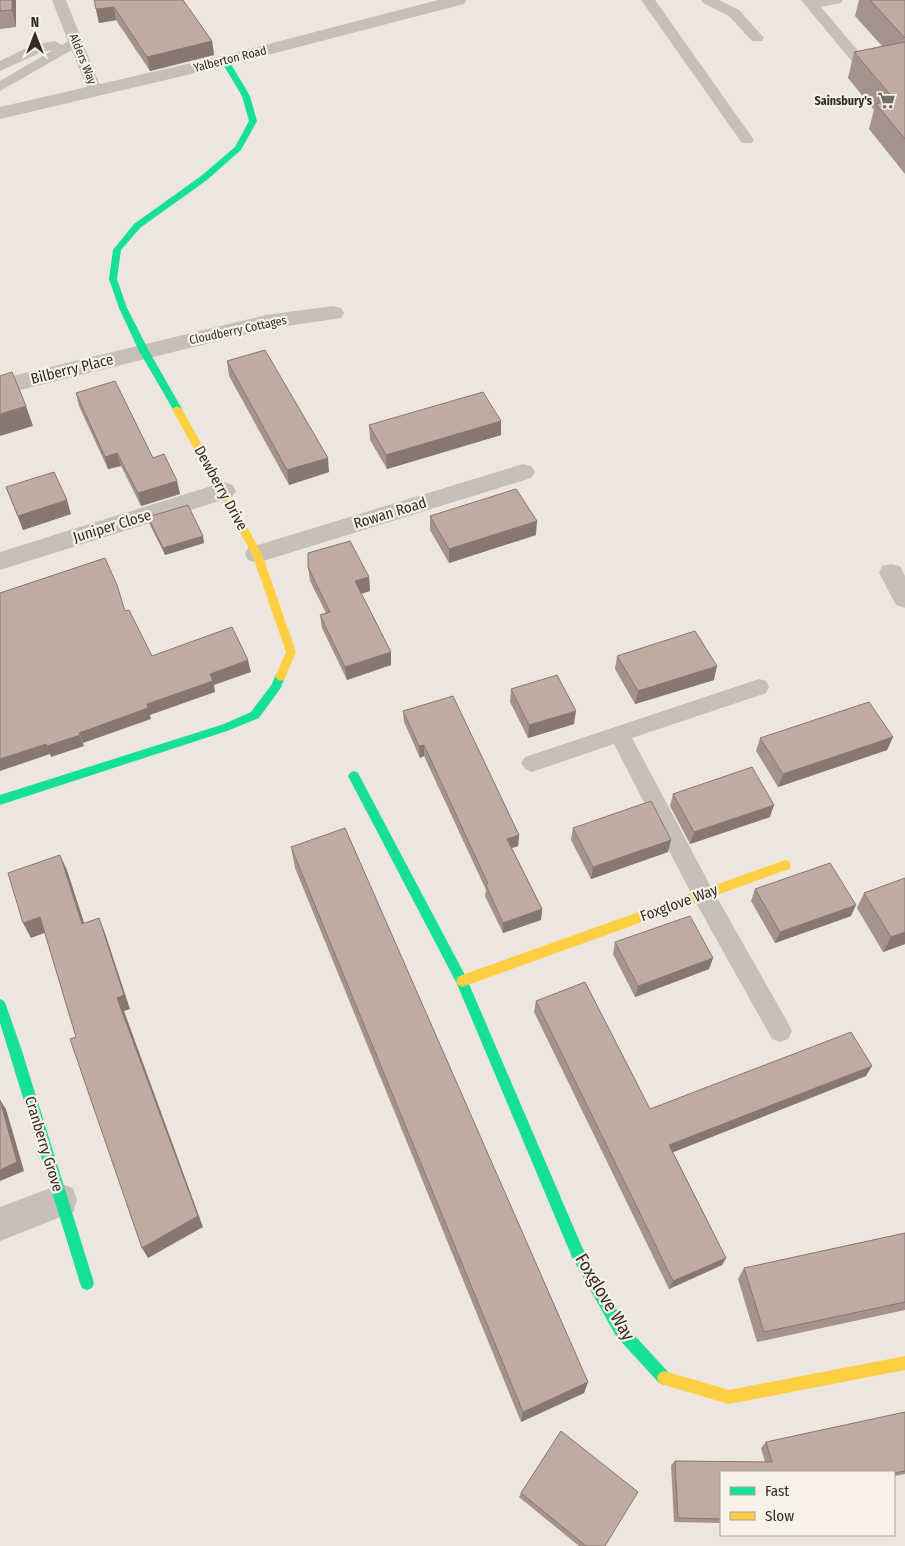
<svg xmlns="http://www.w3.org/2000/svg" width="905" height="1546" font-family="'Fira Sans Condensed',sans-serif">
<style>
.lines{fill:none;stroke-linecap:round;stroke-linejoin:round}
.lane{fill:#c5bfb8;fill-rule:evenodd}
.street{fill:#c5bfb8;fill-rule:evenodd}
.fast{fill:#16e098;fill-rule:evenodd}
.slow{fill:#ffcf43;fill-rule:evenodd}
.wall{fill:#a4938a}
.shaded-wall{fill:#867871}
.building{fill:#bfaba1;stroke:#867871}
.labels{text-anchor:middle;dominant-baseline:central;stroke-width:4.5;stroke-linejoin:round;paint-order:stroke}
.far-street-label{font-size:12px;fill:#352c27;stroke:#f9f1e6}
.far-poi-label{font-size:12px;font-weight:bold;fill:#352c27;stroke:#f9f1e6;text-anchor:end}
.street-label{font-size:15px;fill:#352c27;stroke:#f9f1e6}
.near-street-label{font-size:18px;fill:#352c27;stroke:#f9f1e6}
</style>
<rect width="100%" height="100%" fill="#ece6df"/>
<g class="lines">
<g class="lane">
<path d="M52,0H66L102,91L100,94H90L88,91L72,50L0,91V81L53,50L42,52L0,71V61L33,45L55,41L62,45L68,41Z"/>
<path d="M641,0H655L754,140L752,143H742Z"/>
<path d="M701,0H719L739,10L764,38L762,41H752L729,16L703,3Z"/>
<path d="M801,0H843L841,3L821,7L864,58L866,61L864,64H854Z"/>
<path d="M759,679L766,681L769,687L766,693L632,738L711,887L788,1023L792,1031L788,1039L780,1042L772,1039L695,901L614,744L532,772L525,769L521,763L525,757Z"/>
</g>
<g class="street">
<path d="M438,0H467L464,4L225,66L0,119V107L222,56Z"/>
<path d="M333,306L341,308L344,313L341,318L266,329L0,395V379L266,315Z"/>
<path d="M523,464L531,466L535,472L531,478L257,563L248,560L245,554L248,548Z"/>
<path d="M224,482L232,485L236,491L232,497L0,570V552Z"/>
<path d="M891,564L900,566L905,576V608L896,605L879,573L882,566Z"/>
<path d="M61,1184L73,1188L77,1200L73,1212L0,1241V1207Z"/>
</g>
<g class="fast">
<path d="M222,59H228L250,96L257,121L241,150L207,180L140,228L121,250L117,279L127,308L149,351L182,409L177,412L174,411L139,351L119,308L109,279L113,250L134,224L201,176L235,147L249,121L242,96L221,61Z"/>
<path d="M280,673L285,677L280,689L259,718L227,731L0,805V795L224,724L251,712L272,684L276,674Z"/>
<path d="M354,771L358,773L466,977L582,1247L626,1326L669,1373L671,1378L669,1383L664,1385L659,1383L616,1336L572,1257L457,984L348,776L350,773Z"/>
<path d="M0,999L4,1001L6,1005L22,1051L94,1283L92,1288L87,1290L82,1288L80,1283L0,1023Z"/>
</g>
<g class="slow">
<path d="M177,406L182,409L262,554L296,652L284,680L280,681L275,677L286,652L252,554L172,409Z"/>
<path d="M785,860L789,861L791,865L789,869L462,987L458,985L456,981L458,977L462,975Z"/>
<path d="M905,1356V1370L729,1404L664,1385L659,1383L657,1378L659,1373L664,1371L729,1390Z"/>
</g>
</g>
<g class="wall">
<path d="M0,0H16V27L0,29Z"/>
<path d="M94,0L183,1L212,41L214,55L150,71L116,20L99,23Z"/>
<path d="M859,0H905V174L869,129L874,110L848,78L854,52L882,46L855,16Z"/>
<path d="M227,361L329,472L289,485L229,376Z"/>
<path d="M76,393L153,458L177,481L180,494L141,506L121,466L108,469L79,406Z"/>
<path d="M501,421V435L387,469L370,440L369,425Z"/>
<path d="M6,487L71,514L23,530Z"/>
<path d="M430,516L536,535L449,563L430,530Z"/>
<path d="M148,517L204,543L165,555L150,525Z"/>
<path d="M308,567L369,577L370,591L361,594L391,665L347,680L322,628L320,615L326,613L310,581Z"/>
<path d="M617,656L714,680L635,704L615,669Z"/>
<path d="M511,689L574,724L528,738L510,702Z"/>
<path d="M403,711L519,835L518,846L512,848L542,909L541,920L503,933L485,896L486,890L424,756L420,758L404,722Z"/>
<path d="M893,737L887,750L778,787L756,751L760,738Z"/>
<path d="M673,794L770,817L690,844L670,806Z"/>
<path d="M573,828L668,852L591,879L571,840Z"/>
<path d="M291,847L588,1382L584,1393L521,1422L295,868Z"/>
<path d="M755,889L851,916L775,943L751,901Z"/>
<path d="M864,893L905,944L883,952L857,908Z"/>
<path d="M615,942L713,958L709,969L635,997L613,954Z"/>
<path d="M536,1001L650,1109L866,1076L673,1152L726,1258L722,1265L669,1289L534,1012Z"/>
<path d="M905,1233V1310L757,1342L738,1279L744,1268Z"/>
<path d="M905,1412V1474L894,1476V1472H721V1523L674,1522L671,1465L675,1461L765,1462L761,1448L766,1442Z"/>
<path d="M521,1493L605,1546H579L519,1497Z"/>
</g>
<g class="shaded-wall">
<path d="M12,0H16V27L12,10Z"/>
<path d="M114,7L116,20L99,23L96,9Z"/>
<path d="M212,41L214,55L150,71L147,57Z"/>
<path d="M26,406L33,426L0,436V414Z"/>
<path d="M501,421V435L387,469L386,455Z"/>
<path d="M117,453L121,466L108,469L105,457Z"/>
<path d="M328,458L329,472L289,485L287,470Z"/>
<path d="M177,481L180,494L141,506L138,493Z"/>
<path d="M67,500L71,514L23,530L18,516Z"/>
<path d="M537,521L536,535L449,563V549Z"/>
<path d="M203,536L204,543L165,555L163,548Z"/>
<path d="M369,577L370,591L356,595L355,581Z"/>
<path d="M391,652V665L347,680L345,667Z"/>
<path d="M248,660L251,672L214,685L215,692L150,715L151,719L83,743L79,733L147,704L210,674Z"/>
<path d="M717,666L714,680L635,704L638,691Z"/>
<path d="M576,711L574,724L528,738L529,725Z"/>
<path d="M80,735L84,746L51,757L50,754L0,771V759L46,744Z"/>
<path d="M893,737L887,750L778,787L783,774Z"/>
<path d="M424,745V756L420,758L419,746Z"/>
<path d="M774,805L770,817L690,844L694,832Z"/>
<path d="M519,835L518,846L506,850L507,839Z"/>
<path d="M671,840L668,852L591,879L593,867Z"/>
<path d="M60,855L67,870L89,938L82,924Z"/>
<path d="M856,905L851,916L775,943L780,932Z"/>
<path d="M542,909L541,920L503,933V923Z"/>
<path d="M40,917L47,932L31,938L23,923Z"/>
<path d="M99,918L105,933L130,1009L124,1011L203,1227L148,1258L142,1248L117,998Z"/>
<path d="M905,932V944L883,952L891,937Z"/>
<path d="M713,958L709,969L635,997L638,986Z"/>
<path d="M872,1066L866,1076L666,1155L669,1145Z"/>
<path d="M0,1100L6,1109L24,1171L0,1181Z"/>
<path d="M726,1258L722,1265L669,1289L673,1281Z"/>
<path d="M588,1382L584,1393L521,1422L523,1412Z"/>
</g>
<g class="building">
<path d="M0,0H12V10L0,11Z"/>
<path d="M94,0H183L212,41L147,57L114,7L96,9Z"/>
<path d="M870,0H905V38Z"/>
<path d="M905,42V139L876,104L893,98L854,52Z"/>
<path d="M265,350L328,458L287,470L227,361Z"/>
<path d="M12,372L26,406L0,414V376Z"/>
<path d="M115,381L153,458L164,454L177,481L138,493L117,453L105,457L76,393Z"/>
<path d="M483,392L501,421L386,455L369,425Z"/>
<path d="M54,472L67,500L18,516L6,487Z"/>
<path d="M516,489L537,521L449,549L430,516Z"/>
<path d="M188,505L203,536L163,548L148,517Z"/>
<path d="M350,541L369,577L355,581L391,652L345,667L320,615L330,612L308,567V553Z"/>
<path d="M105,558L117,585L125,611L129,610L152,656L232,627L248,660L210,674L213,681L147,704L148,708L79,733L80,735L47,746L46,744L0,759V593Z"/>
<path d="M695,631L717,666L638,691L617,656Z"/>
<path d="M557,675L576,711L529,725L511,689Z"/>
<path d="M453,696L519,835L507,839L542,909L503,923L486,885L488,884L424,745L419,746L403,711Z"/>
<path d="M869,702L893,737L783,774L760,738Z"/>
<path d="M752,767L774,805L694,832L673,794Z"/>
<path d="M651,801L671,840L593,867L573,828Z"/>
<path d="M345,828L588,1382L523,1412L291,847Z"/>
<path d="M60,855L82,924L99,918L124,995L117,998L198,1216L142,1248L70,1039L76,1037L40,917L23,923L8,873Z"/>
<path d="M830,863L856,905L780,932L755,889Z"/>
<path d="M905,878V932L891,937L864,893Z"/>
<path d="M690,916L713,958L638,986L615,942Z"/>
<path d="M585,982L650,1109L851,1032L872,1066L669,1145L726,1258L673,1281L536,1001Z"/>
<path d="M0,1100L17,1162L0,1170Z"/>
<path d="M905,1233V1302L764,1332L744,1268Z"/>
<path d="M905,1412V1471L894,1473V1472H721V1519L678,1518L675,1461L772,1462L766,1442Z"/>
<path d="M561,1431L638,1492L605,1546H586L521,1493Z"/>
</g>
<defs>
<symbol id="supermarket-bare" viewBox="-9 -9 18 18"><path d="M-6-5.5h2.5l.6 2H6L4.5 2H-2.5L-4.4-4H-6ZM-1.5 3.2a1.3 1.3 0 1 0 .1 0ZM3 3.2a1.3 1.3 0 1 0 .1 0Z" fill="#756d67" stroke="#f9f1e6" stroke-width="2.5" paint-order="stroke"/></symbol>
</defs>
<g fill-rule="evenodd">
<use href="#supermarket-bare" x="874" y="88" width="25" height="25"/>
</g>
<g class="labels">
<g class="far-street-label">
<text transform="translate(83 59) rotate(68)">Alders Way</text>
<text transform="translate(230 59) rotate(-14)">Yalberton Road</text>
<text transform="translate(238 330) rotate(-12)">Cloudberry Cottages</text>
</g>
<g class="far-poi-label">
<text x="872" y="101">Sainsbury's</text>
</g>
<g class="street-label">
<text transform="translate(72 369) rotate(-14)">Bilberry Place</text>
<text transform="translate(221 488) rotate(61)">Dewberry Drive</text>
<text transform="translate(390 513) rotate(-17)">Rowan Road</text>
<text transform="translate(112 526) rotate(-17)">Juniper Close</text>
<text transform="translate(679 903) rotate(-20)">Foxglove Way</text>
<text transform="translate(44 1144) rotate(73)">Cranberry Grove</text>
</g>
<g class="near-street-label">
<text transform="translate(605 1297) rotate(59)">Foxglove Way</text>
</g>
</g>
<rect x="720" y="1471" width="175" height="65" fill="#f9f1e6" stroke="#aba29a"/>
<rect x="730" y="1487" width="25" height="8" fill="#16e098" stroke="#aba29a"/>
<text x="765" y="1496" font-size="15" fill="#352c27">Fast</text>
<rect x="730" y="1512" width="25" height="8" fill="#ffcf43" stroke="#aba29a"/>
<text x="765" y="1521" font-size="15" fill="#352c27">Slow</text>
<g transform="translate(35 35)" stroke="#f9f1e6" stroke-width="4" paint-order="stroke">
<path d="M0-4L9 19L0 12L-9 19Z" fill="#352c27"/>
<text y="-8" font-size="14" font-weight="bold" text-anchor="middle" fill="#352c27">N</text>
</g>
</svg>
